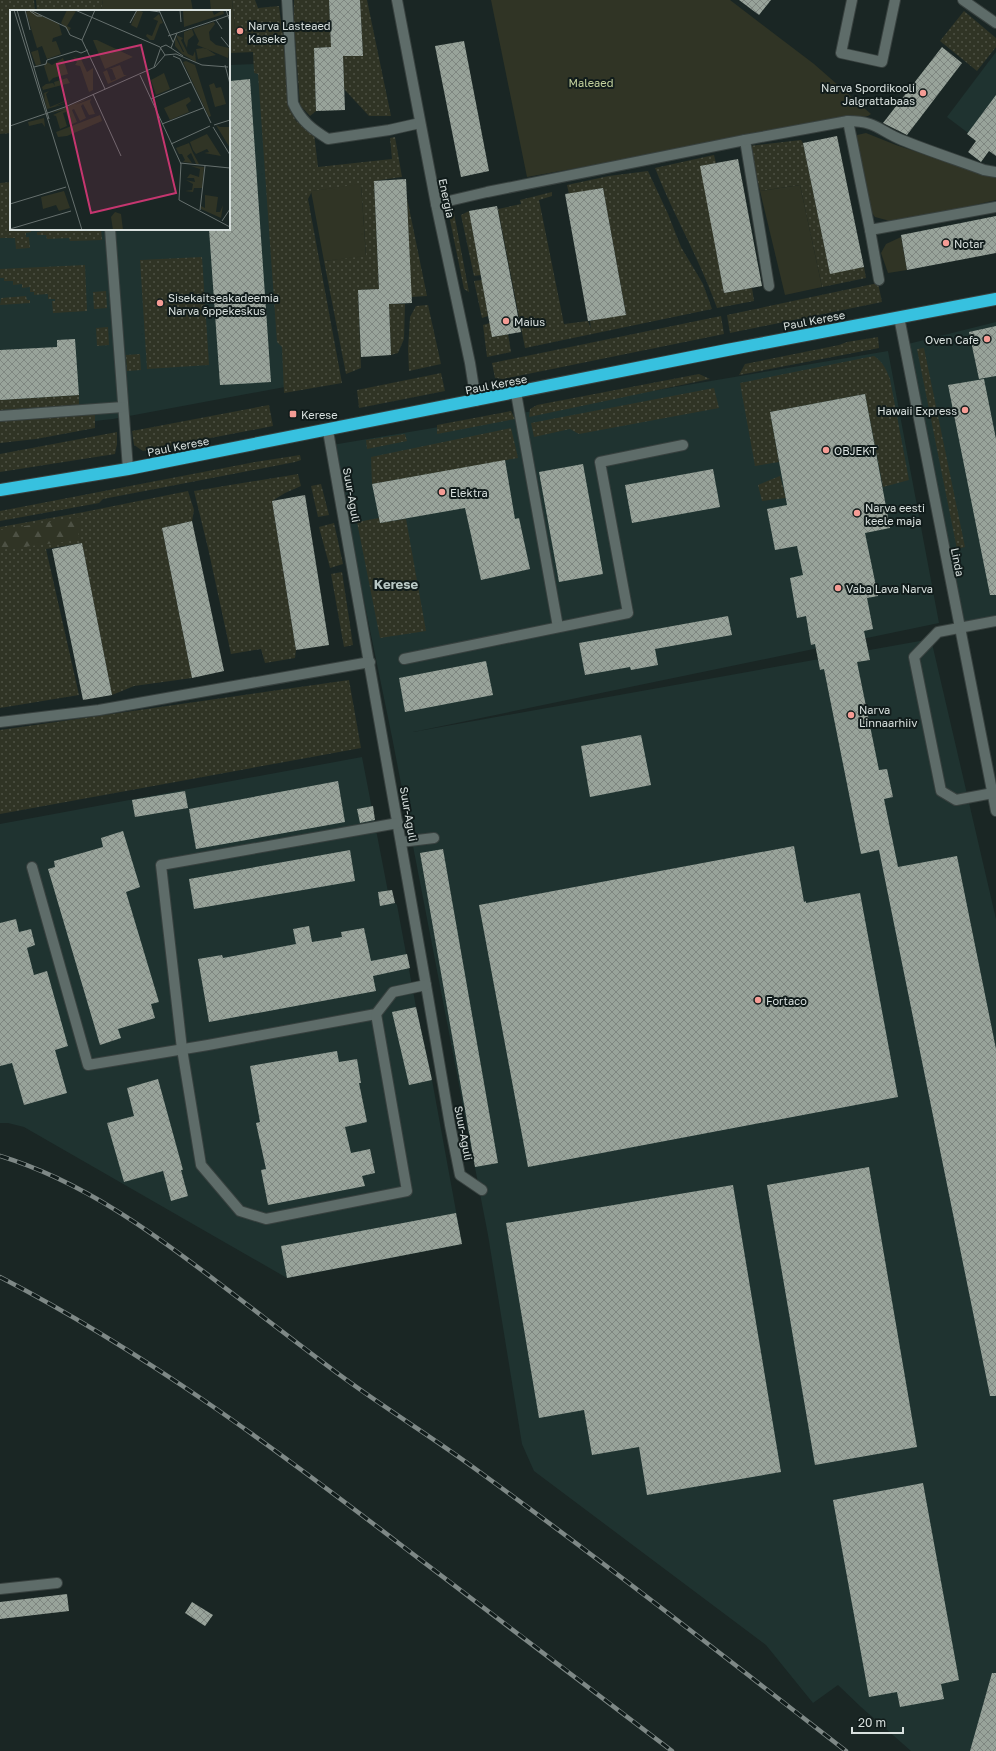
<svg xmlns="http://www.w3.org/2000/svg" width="996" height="1751" font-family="'Golos Text',sans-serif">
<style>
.built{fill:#1f3330}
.grass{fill:url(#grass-dots)}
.forest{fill:url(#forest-firs)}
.green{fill:#303425}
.building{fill:url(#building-cross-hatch)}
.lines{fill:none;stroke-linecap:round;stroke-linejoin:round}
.minor-casing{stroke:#38413f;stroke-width:12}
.highway-casing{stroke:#38413f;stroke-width:14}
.minor{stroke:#5e6c69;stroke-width:10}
.highway{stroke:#37c1df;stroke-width:12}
.rail-casing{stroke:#7e8886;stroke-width:4.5}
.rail{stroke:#111c1b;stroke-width:3;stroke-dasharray:9;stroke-linecap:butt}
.poi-dot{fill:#f59c95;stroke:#111c1b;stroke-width:1.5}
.labels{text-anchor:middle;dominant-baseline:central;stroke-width:4;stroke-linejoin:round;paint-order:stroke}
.poi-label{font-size:11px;fill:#d8e0de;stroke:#111c1b;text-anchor:start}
.park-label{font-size:11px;fill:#c3d19d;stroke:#111c1b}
.street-label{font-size:11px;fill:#d8e0de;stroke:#111c1b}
.quarter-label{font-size:13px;font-weight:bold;fill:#b8c7c4;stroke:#111c1b}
.inset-road{fill:none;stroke:#66706e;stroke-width:1}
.view{fill:#c5366f;fill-opacity:0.15;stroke:#c5366f;stroke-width:2}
.inset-edge{fill:none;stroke:#d8e0de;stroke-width:2}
</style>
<defs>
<pattern id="grass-dots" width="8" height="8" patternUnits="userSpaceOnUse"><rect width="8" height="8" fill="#303425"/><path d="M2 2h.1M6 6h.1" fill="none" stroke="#4d5144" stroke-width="1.8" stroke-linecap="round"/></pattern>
<pattern id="forest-firs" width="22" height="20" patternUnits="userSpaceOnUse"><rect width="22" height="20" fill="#303425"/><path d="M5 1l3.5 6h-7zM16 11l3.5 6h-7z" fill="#4d5144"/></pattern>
<pattern id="building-cross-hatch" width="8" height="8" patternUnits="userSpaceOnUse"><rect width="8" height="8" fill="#98a39a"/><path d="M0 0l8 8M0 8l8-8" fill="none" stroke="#7e8680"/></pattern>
</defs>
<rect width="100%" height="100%" fill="#1a2624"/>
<g class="built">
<path d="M996,52V154L947,117Z"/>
<path d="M282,63L333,378L113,419L0,431V210L11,229H229V65Z"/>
<path d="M996,322V621L959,628L904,345Z"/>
<path d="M888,351L939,623L413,732L931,639L996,919V1751H911L861,1707L838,1685L813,1703L766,1645L534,1471L522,1444L488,1235L392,737L332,445Z"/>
<path d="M362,757L389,897L397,905L416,1007L432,1080L462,1244L287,1278L24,1127L8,1123H0V824Z"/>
</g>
<g class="grass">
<path d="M0,0H34L35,11H11V133L0,134Z"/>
<path d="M36,0H103L101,11H37Z"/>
<path d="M232,0H255L258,8L279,6L285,52L288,104L296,121L314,133L318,167L392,159L390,138L395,137L402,177L374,181L379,289L358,290L361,368L346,374L324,261L366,255L361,185L312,191L308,199L342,383L284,393L282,347L277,342L258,74L254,73L253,52L229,53V28H235Z"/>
<path d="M294,0H329L331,47L314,48L316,111L310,116L300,105L294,25Z"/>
<path d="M360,0H367L391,116H369L344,89L343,56L363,55Z"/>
<path d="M964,11L996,38V47L977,71L940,41Z"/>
<path d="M801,140L803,143L830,273L864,267L866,278L822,287L800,185L760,191L749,146Z"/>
<path d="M714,155L716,163L701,166L724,293L752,288L754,301L717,308C700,260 674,216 655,168Z"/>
<path d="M648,171L668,214L681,247L703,284L712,309L525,348L498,209L521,204L520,200L552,192V196L539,200L564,324L588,321L591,329L590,321L626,314L603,188L569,194L567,185L609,176Z"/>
<path d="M11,182V229H31V232L26,233V237H29L30,248L16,249L15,238H0V183Z"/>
<path d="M407,198L427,296L411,297Z"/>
<path d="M453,208L469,292L464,289L449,215Z"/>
<path d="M469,211L481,275L474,276L461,215Z"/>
<path d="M43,229H101L102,240L70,241L69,238L47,239L46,235H37V232L43,231Z"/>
<path d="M202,257L209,365L147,369L140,260Z"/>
<path d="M85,265L87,311L53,313L52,301H55V299H48V294L34,295V292H30V287L22,288V284L13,285V281H4V278H0V269Z"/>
<path d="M482,280L488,316L482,318L474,281Z"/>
<path d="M878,283L882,302L730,333L727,315Z"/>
<path d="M106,291L107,308L94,309L93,292Z"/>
<path d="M26,296L27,300H30V303L0,305L1,298Z"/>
<path d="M389,304H405L404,339L398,353L391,355Z"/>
<path d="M428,305L441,364L409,371L408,349L410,317L416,306Z"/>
<path d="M721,316L724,334L503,379L495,378L492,363Z"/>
<path d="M490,323L493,337L508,334L511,352L487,357L483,325Z"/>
<path d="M108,327L109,345L97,346L96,328Z"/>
<path d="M878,337L879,348L739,375L745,364L839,345L847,342Z"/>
<path d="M924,348L965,547L957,549L917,349Z"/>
<path d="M140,354L141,370L127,371L126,355Z"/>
<path d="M874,356C883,362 886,369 890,379L909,480L883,487L865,394L770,412L779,462L755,466L740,383Z"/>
<path d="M441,373L445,391L359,408L357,390Z"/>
<path d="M699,374L710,379L529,417L530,409L537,405Z"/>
<path d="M714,388L719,408L579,434L570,429L534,437L531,423Z"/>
<path d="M79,395V405L0,410V400Z"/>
<path d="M269,405L273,426L143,451L134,445L132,431Z"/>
<path d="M511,411L515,419L437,434V425Z"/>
<path d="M95,414V428L36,439L0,443V421Z"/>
<path d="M511,428L518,458L372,484L371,457Z"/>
<path d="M117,432V444L115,454L0,472V454Z"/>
<path d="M405,434L407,441L367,449L366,440Z"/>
<path d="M300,455L301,460L295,462L103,499L99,503L0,521V511L255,462Z"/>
<path d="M298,474L301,486L285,493L272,501L296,650L295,658L265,663L261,649L231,654L208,548L194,491Z"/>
<path d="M780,476L786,498L762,501L758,485Z"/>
<path d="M321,484L329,515L318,517L311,486Z"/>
<path d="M188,491L194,510L192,521L162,528L192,678L134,686L112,695L82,543L46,549L79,695L0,708V527L84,512Z"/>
<path d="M379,518L380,523L406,519L426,631L380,638L357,522Z"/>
<path d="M334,523L343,564L330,568L319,527Z"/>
<path d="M342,572L353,645L344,647L331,574Z"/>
<path d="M349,680L361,748L0,814V730Z"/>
</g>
<path class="forest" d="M80,517L78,540L0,550V530Z"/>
<g class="green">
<path d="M103,0H191L193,11H101Z"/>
<path d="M210,0H232L235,28H229V11H211Z"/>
<path d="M491,0H730L814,64L871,114L868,116L527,177Z"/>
<path d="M866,133L896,145L996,178V200L931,215L890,221L875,217L869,209L855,137L857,135Z"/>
<path d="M361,184L366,256L324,261L311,191Z"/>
<path d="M800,185L822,287L785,295L760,191Z"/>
<path d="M901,237L907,270L888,273L881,253L886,244Z"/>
</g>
<g class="building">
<path d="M329,0H360L363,56H343L345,110L316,111L314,48L331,47Z"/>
<path d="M739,0H771L759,15Z"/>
<path d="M464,41L489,171L461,177L435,46Z"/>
<path d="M942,47L962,63L907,135L883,123Z"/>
<path d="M250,79L271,382L220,385L209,229H229V88L231,87L230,81Z"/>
<path d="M996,95V156L989,151L981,162L968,152L976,141L967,134Z"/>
<path d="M837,136L864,267L830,274L803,143Z"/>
<path d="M738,159L762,286L724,293L700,166Z"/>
<path d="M406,179L412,303L389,304L391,355L361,357L358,290L379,289L374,181Z"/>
<path d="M603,188L626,315L588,321L565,194Z"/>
<path d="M497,206L521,332L492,337L469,211Z"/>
<path d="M996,216V253L907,270L901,235Z"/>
<path d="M996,326V376L979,379L969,332Z"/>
<path d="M75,339L79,395L0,400V350L57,347V340Z"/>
<path d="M984,379L996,439V595H990L948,385Z"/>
<path d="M865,394L890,528L865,533L878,596L867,598L873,629L864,631L870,660L857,662L879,770L887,769L893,797L884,799L898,867L957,856L996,1049V1396H990L879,850L861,854L824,669L820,670L815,644L811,645L806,616L797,618L790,578L803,575L797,546L775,550L767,509L787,505L770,412Z"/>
<path d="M505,460L515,519L519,518L530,569L481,580L465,508L380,523L372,484Z"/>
<path d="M583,464L603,574L559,582L539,472Z"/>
<path d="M713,469L720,507L632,523L625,485Z"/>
<path d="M305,495L329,645L296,650L272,501Z"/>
<path d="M192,521L224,671L192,678L162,528Z"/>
<path d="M82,543L112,695L83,700L52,549Z"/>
<path d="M728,616L732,635L655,649L658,665L631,670L630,667L585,675L579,643Z"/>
<path d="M486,661L493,695L405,712L399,678Z"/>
<path d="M641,735L651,785L590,797L581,746Z"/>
<path d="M338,781L345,822L196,849L189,809Z"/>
<path d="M185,791L188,808L135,817L132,800Z"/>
<path d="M373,806L375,820L360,823L357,809Z"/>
<path d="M123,831L140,887L126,892L159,1002L151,1004L155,1018L118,1029L121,1038L100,1045L48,869L55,867L54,861L103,847L101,838Z"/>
<path d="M794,846L804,902L806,901V903L860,893L898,1097L528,1167L479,905Z"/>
<path d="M443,849L498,1163L475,1167L420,853Z"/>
<path d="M350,850L355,881L194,909L189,879Z"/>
<path d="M392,890L395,903L380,906L378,892Z"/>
<path d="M16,919L19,932L31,929L35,945L27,948L34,975L47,971L68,1046L55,1050L67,1093L24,1105L12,1063L0,1066V923Z"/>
<path d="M309,926L312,942L342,937L341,932L364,928L371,961L407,954L410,968L373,976L376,991L209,1022L198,959L222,955L223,958L296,944L293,929Z"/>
<path d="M416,1007L432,1080L409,1085L392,1012Z"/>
<path d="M337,1051L339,1062L357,1059L361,1083H359L367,1122L345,1127L351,1153L370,1149L375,1173L362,1176L365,1186L268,1205L261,1170L266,1169L256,1123L260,1122L250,1066Z"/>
<path d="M158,1079L183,1170H181L188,1196L171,1201L163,1171L124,1182L107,1123L134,1116L127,1088Z"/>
<path d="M869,1167L917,1447L815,1465L767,1185Z"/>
<path d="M733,1185L781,1472L647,1495L639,1447L592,1455L584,1410L539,1418L506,1223Z"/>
<path d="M456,1213L462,1244L287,1278L281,1246Z"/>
<path d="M923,1483L959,1680L941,1684L944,1699L900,1707L897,1692L869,1697L833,1500Z"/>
<path d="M67,1594L69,1611L0,1619V1602Z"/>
<path d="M192,1602L213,1615L205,1626L185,1613Z"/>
<path d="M992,1673H996V1751H970Z"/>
</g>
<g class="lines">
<defs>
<g id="minor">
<path d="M287,0L293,103C301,121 312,129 328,139L389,130L420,123"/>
<path d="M397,0L436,204L470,363L476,401"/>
<path d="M852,0L841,53L882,62L895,0"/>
<path d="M963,0L996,23"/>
<path d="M848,121L870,230L996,207"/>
<path d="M745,140L769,286"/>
<path d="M436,204L487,192L745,140L848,121C876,121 880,131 902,140C929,151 957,160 984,170L996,172"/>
<path d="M110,229L128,469"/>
<path d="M870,230L879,280"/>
<path d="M899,317L996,811"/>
<path d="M516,393L558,627"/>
<path d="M0,416L123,407"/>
<path d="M328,431L426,985L450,1125L460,1175L482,1190"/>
<path d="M404,659L628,613L600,462L683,445"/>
<path d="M0,722L99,710L370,662"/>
<path d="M993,793L956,800L941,791L914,657L938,632L996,621"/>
<path d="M401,842L434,838"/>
<path d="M32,867L88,1065L208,1045L376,1014L393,992L426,985"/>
<path d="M376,1014L407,1191L266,1219L240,1211L201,1165L182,1049L161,865L398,823"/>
<path d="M0,1589L57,1583"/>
</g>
<path id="highway" d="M0,490L128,469L727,350L996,299"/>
</defs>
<use href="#minor" class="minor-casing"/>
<use href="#highway" class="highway-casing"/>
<use href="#minor" class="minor"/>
<use href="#highway" class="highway"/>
<defs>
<g id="rail">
<path d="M0,1156C82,1181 152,1232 220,1284C261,1315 302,1347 344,1378C389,1411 437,1440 481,1473C605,1563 725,1657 846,1751"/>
<path d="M0,1277C145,1352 276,1449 405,1548C494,1615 583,1683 672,1751"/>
</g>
</defs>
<use href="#rail" class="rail-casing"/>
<use href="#rail" class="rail"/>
</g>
<g class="poi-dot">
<circle cx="240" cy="31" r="4"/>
<circle cx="923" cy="93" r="4"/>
<circle cx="946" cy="243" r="4"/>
<circle cx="160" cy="303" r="4"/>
<circle cx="506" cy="321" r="4"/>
<circle cx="987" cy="339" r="4"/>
<circle cx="965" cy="410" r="4"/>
<rect x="289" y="410" width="8" height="8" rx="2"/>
<circle cx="826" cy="450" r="4"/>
<circle cx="442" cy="492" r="4"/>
<circle cx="857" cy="513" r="4"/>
<circle cx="838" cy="588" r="4"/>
<circle cx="851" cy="715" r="4"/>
<circle cx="758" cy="1000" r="4"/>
</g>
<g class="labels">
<g class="poi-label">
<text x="248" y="25">Narva Lasteaed<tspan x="248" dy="13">Kaseke</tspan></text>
<text x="915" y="87" text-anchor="end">Narva Spordikooli<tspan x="915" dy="13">Jalgrattabaas</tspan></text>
<text x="954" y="243">Notar</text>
<text x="168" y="297">Sisekaitseakadeemia<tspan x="168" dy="13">Narva õppekeskus</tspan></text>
<text x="514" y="321">Maius</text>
<text x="979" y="339" text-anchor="end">Oven Cafe</text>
<text x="957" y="410" text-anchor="end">Hawaii Express</text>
<text x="301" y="414">Kerese</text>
<text x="834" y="450">OBJEKT</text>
<text x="450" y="492">Elektra</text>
<text x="865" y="507">Narva eesti<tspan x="865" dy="13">keele maja</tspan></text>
<text x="846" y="588">Vaba Lava Narva</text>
<text x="859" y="709">Narva<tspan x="859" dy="13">Linnaarhiiv</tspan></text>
<text x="766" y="1000">Fortaco</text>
</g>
<g class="park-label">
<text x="591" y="82">Maleaed</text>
</g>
<g class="street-label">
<text transform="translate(447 198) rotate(78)">Energia</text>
<text transform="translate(814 320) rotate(-11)">Paul Kerese</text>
<text transform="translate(496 384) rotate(-11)">Paul Kerese</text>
<text transform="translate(178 446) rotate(-11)">Paul Kerese</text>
<text transform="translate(352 495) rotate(80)">Suur-Aguli</text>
<text transform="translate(958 562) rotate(79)">Linda</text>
<text transform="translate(409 814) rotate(80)">Suur-Aguli</text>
<text transform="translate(464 1133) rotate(79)">Suur-Aguli</text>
</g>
<g class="quarter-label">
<text x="396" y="584">Kerese</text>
</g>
</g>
<g transform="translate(10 10)">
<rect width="220" height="220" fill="#1a2624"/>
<path d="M57,0L66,1L57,16L61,18L59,21L51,13ZM127,0L133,2L127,18L121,15ZM173,0H204H202L204,5L213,0L214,4L174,17ZM149,4L153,13L150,14L144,30H140L136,26L137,24L142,26L148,11L143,9ZM204,12L205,14L199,22L200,30L206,35L219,38L218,48L187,35L189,31L183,19ZM182,19L184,25L178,30L177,38L174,31V22ZM166,25L173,28L171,30L178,44L183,46L185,41L186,52L172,44L165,36V26L173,42H174ZM28,40L31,54L26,56L21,42ZM63,47L71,49L77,62L83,58V80L79,82L70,56L65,55L67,52ZM53,48L58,64L43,68L39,72L34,56L37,52L42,55ZM110,55L114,65H117L98,74L93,62L97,60L101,71L106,69L102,59H99ZM154,63L160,79L146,85L141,70ZM57,68L60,73L33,80L32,77L36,74L43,73L45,76L44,72ZM31,76L35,89L34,83L39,81L36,84L40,97L62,88L45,96L65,91L37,99ZM81,87L65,95L81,89L80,92L85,104L79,105L73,94L71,96L76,108L70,111L64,99L62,100L67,112L60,115L56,102L53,103L57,116L50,119L46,106L43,105L54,100L41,103ZM90,105L92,111L57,126L48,127L46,122ZM34,108L35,117L32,113L19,116L18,112ZM197,124L211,146L194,143L199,142L197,139L186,144L183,140L180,132ZM179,133L183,143L189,154H186L181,143L177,146L182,153L173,152L175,150L172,144H169L166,138ZM181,156L194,157L192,178H184L183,182L175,181L182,180L183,174L176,170L185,172L184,168H177L180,164L189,167L190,159ZM54,181L60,198L49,201L46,195L33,199L31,187ZM195,185L208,187L206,202H210L213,195L211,208L191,199V196L195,198Z" fill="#303425"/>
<path d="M19,0L49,14L52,25L43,28L42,32L46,31L51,44L37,49L32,36L27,38L16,2ZM83,30H87L123,47L95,59ZM193,38L197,39L206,45L188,49L186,39ZM176,51L185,55L201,106L199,107L173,52ZM204,73L206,78L211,77L216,94L205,97L199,75ZM179,87L181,91L176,95L179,102L160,110L154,98ZM206,115L210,117H220V138ZM105,202L111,204L113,220H103L101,207Z" fill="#303425"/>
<path class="inset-road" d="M4,0L72,220M7,0L39,109M15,0L20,20M20,0L56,17L60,25L72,30M65,0L150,37L155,45M85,0L72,30L95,79M136,0L150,2M149,0L163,32M170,0L171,12M216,0L220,12M20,1L27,6H32M206,10L220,5M120,13L127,0M167,23L161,38L173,46M158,26L206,10L212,19M211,27L220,38M155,45L166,44L192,55L218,57M163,46L170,49L201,113M215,55L220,74M24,57L36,54L37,50L66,41L71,43L78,40M144,57L151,37L156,35L161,38M130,65L171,154L169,190L220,217M83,84L111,146M141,89L181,72M152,114L193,98M204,115L220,110M0,116L55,97L145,57L155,45M203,117L220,145M161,134L200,116M170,153L220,158M0,194L56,177M190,200L195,156M212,211L220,199M0,219L61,201"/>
<path class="view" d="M131,35L166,183L81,203L47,54Z"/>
<rect width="220" height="220" class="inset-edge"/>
</g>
<path d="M852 1727v6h51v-6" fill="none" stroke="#d8e0de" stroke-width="2"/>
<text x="858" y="1727" font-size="12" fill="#d8e0de" stroke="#111c1b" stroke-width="3" paint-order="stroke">20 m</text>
</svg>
